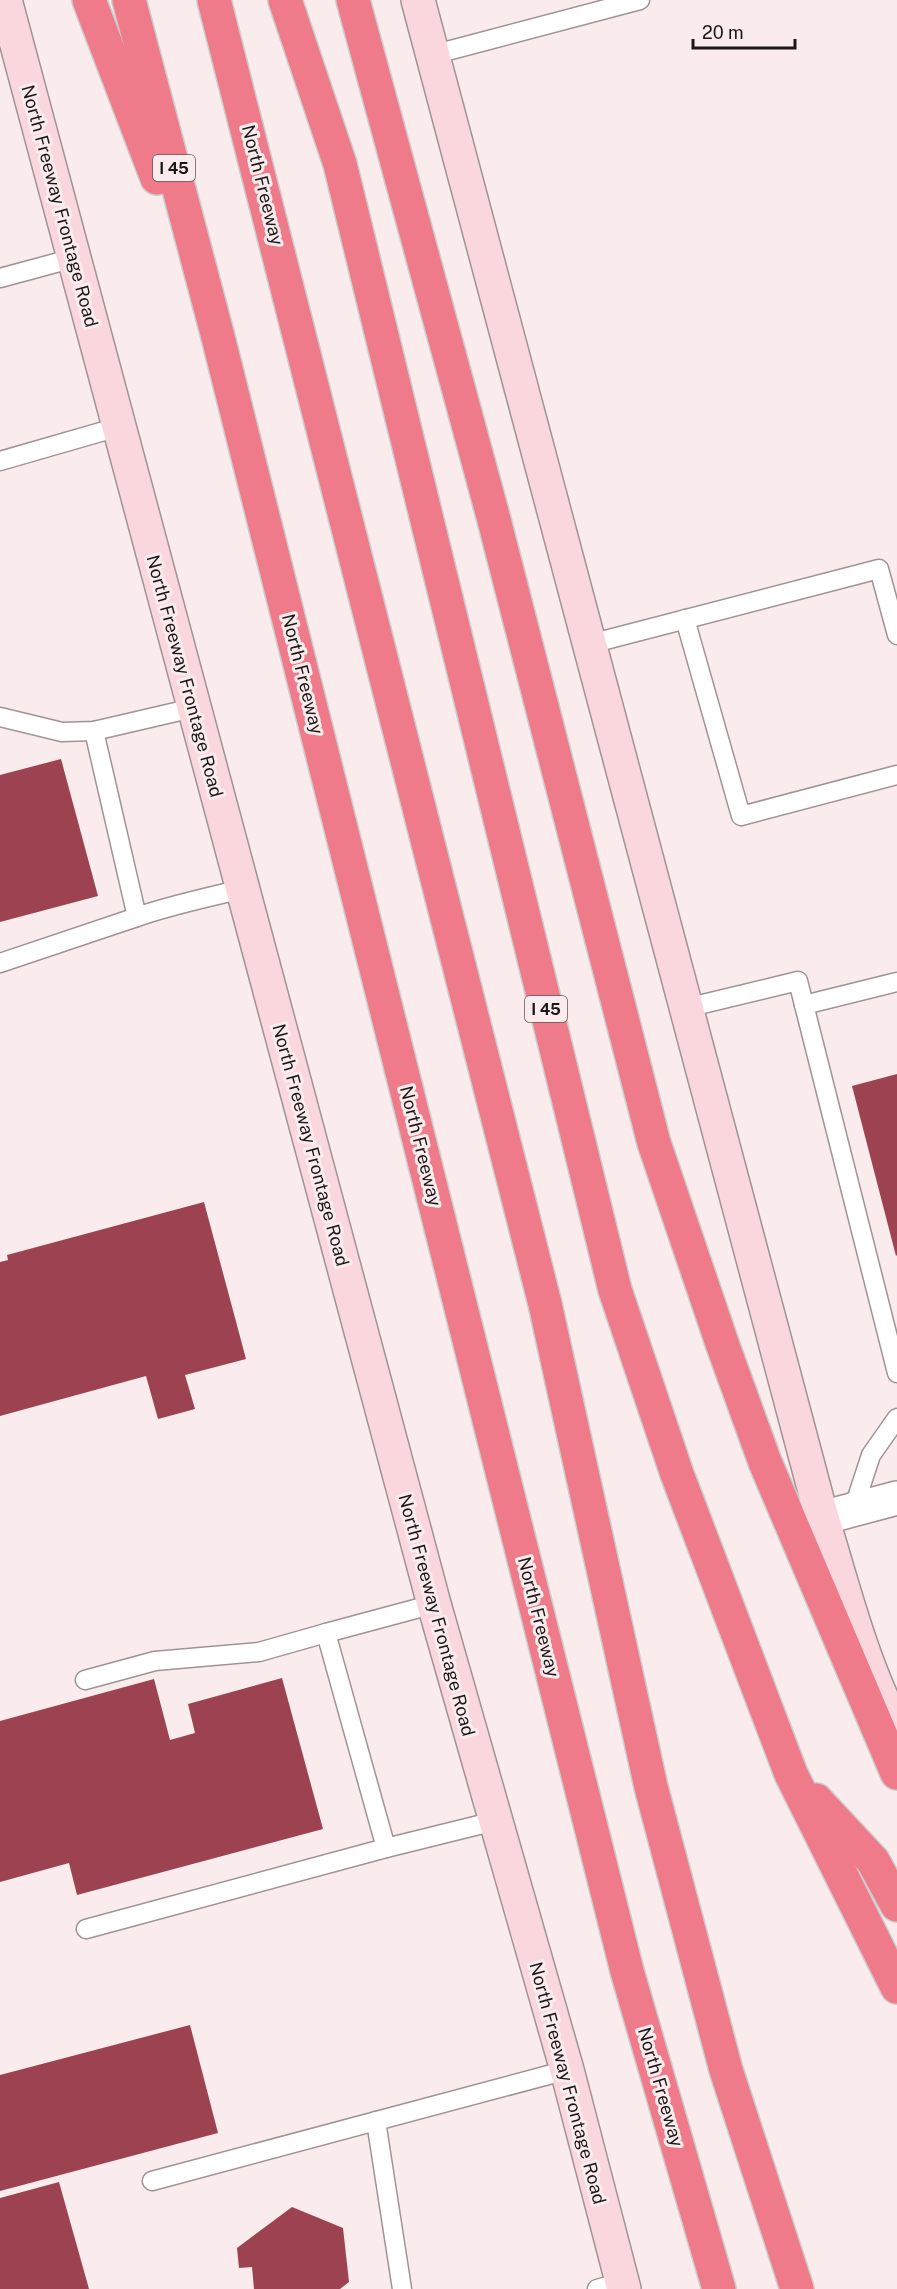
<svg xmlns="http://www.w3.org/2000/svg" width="897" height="2289" font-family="'Public Sans',sans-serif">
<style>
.building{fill:#9d4250}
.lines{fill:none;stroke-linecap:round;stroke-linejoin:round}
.service-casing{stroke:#a09394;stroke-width:21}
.minor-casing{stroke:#a09394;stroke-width:36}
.secondary-casing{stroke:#a09394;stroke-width:36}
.motorway-casing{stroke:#cdcccc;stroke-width:36}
.service{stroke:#fff;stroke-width:18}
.minor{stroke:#fff;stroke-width:33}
.secondary{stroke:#fad7dc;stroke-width:33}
.motorway{stroke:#ef7b8a;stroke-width:33}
.labels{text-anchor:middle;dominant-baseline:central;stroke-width:6;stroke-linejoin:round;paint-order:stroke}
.shield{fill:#faeced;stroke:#5f5858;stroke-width:1.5}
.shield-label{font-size:16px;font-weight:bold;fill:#1c1818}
.street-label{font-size:18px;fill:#1c1818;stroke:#faeced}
</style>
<rect width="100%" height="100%" fill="#faeced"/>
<g class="building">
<path d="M61,759L98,896L0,922V775Z"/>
<path d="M897,1074V1255L896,1256L852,1086Z"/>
<path d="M204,1202L246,1359L185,1375L195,1409L158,1419L146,1376L0,1416V1262L8,1260L7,1255Z"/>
<path d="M282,1678L323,1829L77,1895L69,1863L0,1882V1721L154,1679L170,1740L195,1733L188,1704Z"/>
<path d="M190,2025L218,2133L0,2191V2075Z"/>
<path d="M59,2182L89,2289H0V2198Z"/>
<path d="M292,2207L343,2228L349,2282L340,2289H254L252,2267L239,2268L237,2248Z"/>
</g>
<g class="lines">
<defs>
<g id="service">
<path d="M432,55L640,0"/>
<path d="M0,278L74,258"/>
<path d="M0,461L118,427"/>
<path d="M685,619L741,816L897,775"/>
<path d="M590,644L879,569L897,635"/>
<path d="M0,717L62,732L94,731L193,708"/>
<path d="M94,731L137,917C171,905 206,898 242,889"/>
<path d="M0,963L137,917"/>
<path d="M804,1005L897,982"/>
<path d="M686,1008L798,981L897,1373"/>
<path d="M853,1510L871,1455L897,1418"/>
<path d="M434,1604L326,1633L386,1848L495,1821"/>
<path d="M85,1680L155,1661L259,1652L326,1633"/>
<path d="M86,1929L386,1848"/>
<path d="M376,2121L402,2289"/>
<path d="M152,2181L567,2070"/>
<path d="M597,2289L622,2282"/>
</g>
<path id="minor" d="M822,1518L897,1498"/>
<g id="secondary">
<path d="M5,0L434,1604L567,2070L624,2289"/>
<path d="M418,0L822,1518C842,1583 860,1655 890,1716"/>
</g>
<g id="motorway">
<path d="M89,0L157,178"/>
<path d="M129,0L218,337L627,1971L719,2289"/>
<path d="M214,0L545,1304L651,1787L726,2070L797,2289"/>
<path d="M285,0L340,164L615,1290L677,1474L791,1774L897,1987"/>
<path d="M353,0L493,516L654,1143L723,1346L765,1462L897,1773"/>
<path d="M816,1800L873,1861L897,1905"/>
</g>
</defs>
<use href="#service" class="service-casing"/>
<use href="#minor" class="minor-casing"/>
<use href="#secondary" class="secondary-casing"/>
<use href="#motorway" class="motorway-casing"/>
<use href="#service" class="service"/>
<use href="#minor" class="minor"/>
<use href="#secondary" class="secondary"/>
<use href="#motorway" class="motorway"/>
</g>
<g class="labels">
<g class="shield">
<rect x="153" y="155" width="42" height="26" rx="4.5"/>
<rect x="525" y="996" width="42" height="26" rx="4.5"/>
</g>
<g class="shield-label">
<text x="174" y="168">I 45</text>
<text x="546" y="1009">I 45</text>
</g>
<g class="street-label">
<text transform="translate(263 185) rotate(76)">North Freeway</text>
<text transform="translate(60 206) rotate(75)">North Freeway Frontage Road</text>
<text transform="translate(303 674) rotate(76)">North Freeway</text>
<text transform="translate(185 676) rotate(75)">North Freeway Frontage Road</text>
<text transform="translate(311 1145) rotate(75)">North Freeway Frontage Road</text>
<text transform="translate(421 1146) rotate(76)">North Freeway</text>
<text transform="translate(437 1615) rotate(75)">North Freeway Frontage Road</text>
<text transform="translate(539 1617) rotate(76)">North Freeway</text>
<text transform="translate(568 2083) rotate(75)">North Freeway Frontage Road</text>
<text transform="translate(661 2087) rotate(74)">North Freeway</text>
</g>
</g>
<path d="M693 39v9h102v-9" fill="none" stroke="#1c1818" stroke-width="3"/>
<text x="702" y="39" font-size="18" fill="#1c1818" stroke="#faeced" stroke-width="4.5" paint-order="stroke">20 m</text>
</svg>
